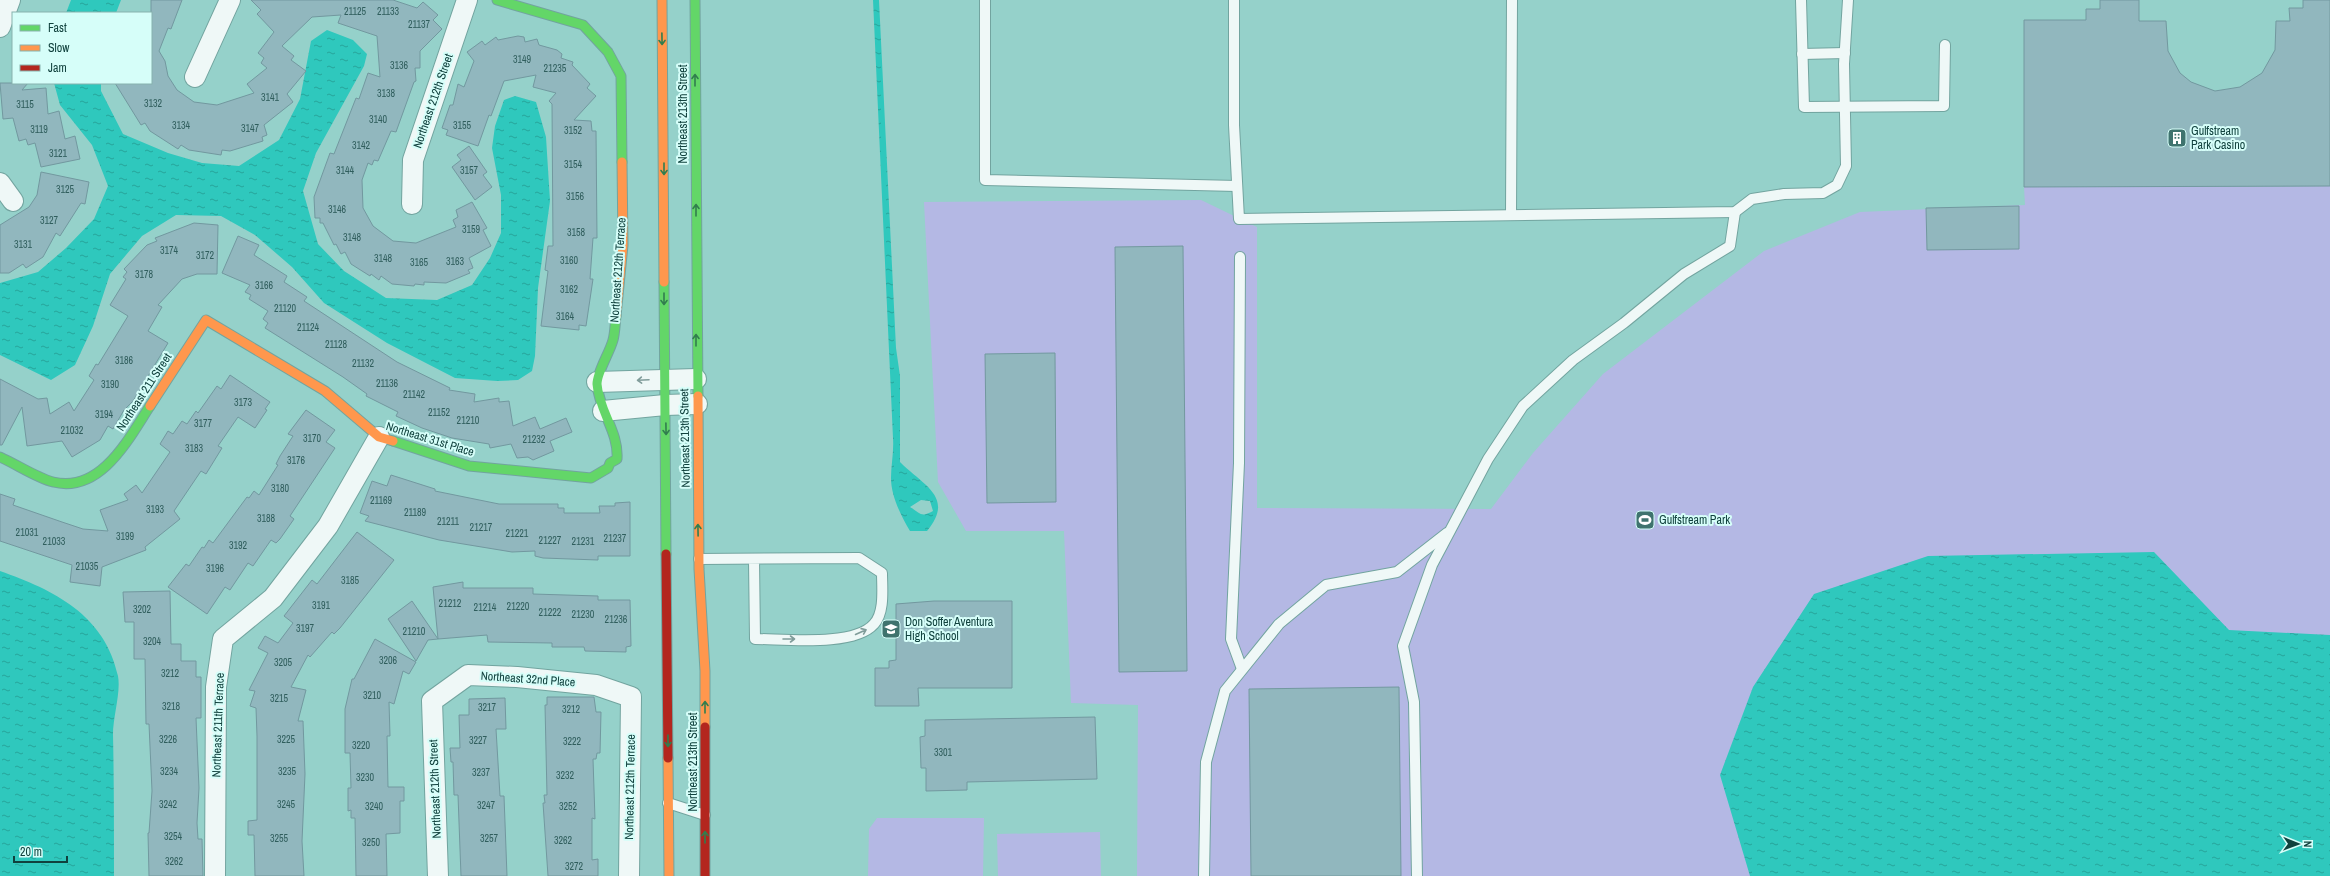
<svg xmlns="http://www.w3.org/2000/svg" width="2330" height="876" font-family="'Archivo Narrow',sans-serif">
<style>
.park{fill:#b4b8e4}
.water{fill:url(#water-ripples);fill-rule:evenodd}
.building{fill:#91b7be;stroke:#72989f}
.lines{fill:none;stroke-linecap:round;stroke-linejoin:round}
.lane-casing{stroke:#72a49f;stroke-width:12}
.street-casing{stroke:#72a49f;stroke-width:22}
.fast-casing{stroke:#72a49f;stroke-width:11}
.slow-casing{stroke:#72a49f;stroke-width:11}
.jam-casing{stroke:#72a49f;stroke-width:11}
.lane{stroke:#eff8f7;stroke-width:10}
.street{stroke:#eff8f7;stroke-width:20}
.fast{stroke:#63d668;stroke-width:9}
.slow{stroke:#ff974d;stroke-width:9}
.jam{stroke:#b3261e;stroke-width:9}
.oneway{stroke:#317d4e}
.oneway2{stroke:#809c9a}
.labels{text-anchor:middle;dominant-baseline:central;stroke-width:4;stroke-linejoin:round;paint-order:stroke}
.number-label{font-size:10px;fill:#305e5d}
.street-label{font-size:12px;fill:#10413d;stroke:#d6fef9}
.poi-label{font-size:12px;fill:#10413d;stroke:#d6fef9;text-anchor:start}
</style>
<defs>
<pattern id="water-ripples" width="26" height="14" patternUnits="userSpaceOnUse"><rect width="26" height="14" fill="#2fc8bd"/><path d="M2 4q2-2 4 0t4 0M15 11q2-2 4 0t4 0" fill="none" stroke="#27a49b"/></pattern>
</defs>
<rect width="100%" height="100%" fill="#95d1ca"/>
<g class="park">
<path d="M2330,186V876H1137L1138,705L1071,703L1064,531H966L938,482L924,202L1201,200L1257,227V508L1491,509L1533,453L1603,374L1764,251L1860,212L2025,205L2024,187Z"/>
<path d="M877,818H984L983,876H868L869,829Z"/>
<path d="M1100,832L1101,876H998L997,834Z"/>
</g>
<g class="water">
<path d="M71,0H121L116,13H66Z"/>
<path d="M873,0H879L896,348L900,376V462C924,486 955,497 927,531H910C901,516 891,496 891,478C891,465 894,452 893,438ZM921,500L930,501L933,511C921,518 920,513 910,507Z"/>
<path d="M327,30L353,40L367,54L364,66L316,153L303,191L318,244L344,271L386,298L437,300L472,285L490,258L501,233V195L492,148L495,126L504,100L515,96L536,102L546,137L550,201L538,288L535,356L532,371L518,380L497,381L455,378L387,343L324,303L292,267L255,235L221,216L176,215L142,236L110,274L93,326L75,365L51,380L0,355V283L38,272L66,248L94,219L108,186L92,145L60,105L54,83H101V91L123,134L168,153L202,163L239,166L279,140L300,99L311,41Z"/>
<path d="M2154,552L2229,630L2330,635V876H1750L1720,775L1753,687L1814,594L1928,556Z"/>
<path d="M0,571C54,590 105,615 118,676C121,692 113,717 113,734C114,781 114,829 114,876H0Z"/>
</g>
<g class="building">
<path d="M151,0H182L171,29L168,28L159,51L165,61L168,76L177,90L194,102L217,105L254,93L247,84L267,68L261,63L264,58L258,53L274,32L257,14L261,10L251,0H393L417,8L423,2L438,15L433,20L442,29L420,51V68H415L416,81L414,82L396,132L391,131L378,161L374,160L372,165L368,163L362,180L363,208L373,226L393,241L416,243L456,227L453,220L458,217L456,210L472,202L487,228L483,230L491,246L469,258L473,268L468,270L470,273L446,283L424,282V285L415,284L414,286L392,284L381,276L379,280L371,274L370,276L351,264L345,252L341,254L336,244L334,245L323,223H320V218H315L314,197L330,153L334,154L356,98L359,99L368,73L380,77L377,36L338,23L341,15L312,17L282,46L294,56L291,60L306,71L287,94L293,102L264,125L267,135L262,137L263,141L230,151L222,150L221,155L189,150L181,145L178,149L150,131L145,123L141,125L115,83H151Z"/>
<path d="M2100,0H2139V21H2166L2168,51L2180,73L2191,82L2215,91L2240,87L2262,73L2275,50L2276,21H2290L2289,8H2303V0H2330V186L2024,187V20H2086V9H2100Z"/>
<path d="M518,36L524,37L525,42L537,39L539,45L557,50L562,54L561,58L573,62L572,65L590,84L587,88L596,96L574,120L591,121L592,131H596L597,238H593L590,279H593L586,326L579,325V330L541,326L548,271L545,270L548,246H553L552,104L549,101L556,93L533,87L536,75L504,81L491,116L489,115L478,146L446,135L448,130L442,128L450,105H453L458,84L464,87L474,61L467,52L482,41L485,45L496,37L498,40Z"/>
<path d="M0,83H28L22,90L46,88L48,114L59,111L65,139L75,136L80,159L41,167L35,143L28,145L26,139L19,141L13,118L3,119Z"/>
<path d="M469,146L487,172L483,175L492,187L475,200L452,167L461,160L457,155Z"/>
<path d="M41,172L89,182L85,204L81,203L60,236L56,233L43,257L26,268L23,264L9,273H0V225L29,207L37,195Z"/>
<path d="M2019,206V249L1927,250L1926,208Z"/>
<path d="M194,223L218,225L217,274H197L182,279L158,305L162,307L148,331L168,343L133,401L124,410L113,429L108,426L100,440L72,457L62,441L27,446L22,407L2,445H0V379L38,399L47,398L50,414L69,402L74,411L94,380L89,376L96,364L98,365L128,316L110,305L126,279L123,277L127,272L124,269L147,245L157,241L155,238Z"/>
<path d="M238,236L259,245L254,255L287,276L284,282L307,297L304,301L397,362L450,388L449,390L475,394L474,402L499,398V402L509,401L513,426L535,417L540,429L566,418L572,432L550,441L554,451L533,460L528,457L517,458L511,444L490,448L489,444L452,438L422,428L396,416L398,412L366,396L367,394L343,377L265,328L268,323L263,319L268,311L249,299L251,295L245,292L250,285L222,273Z"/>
<path d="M1183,246L1187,671L1119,672L1115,247Z"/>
<path d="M1055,353L1056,502L987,503L985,354Z"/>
<path d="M230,375L270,402L265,409L267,410L255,428L238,417L218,446L222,448L206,474L201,471L174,511L180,519L145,547L146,550L102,567L100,586L70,582L72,565L0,541V494L15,499L13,505L62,522L83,529L108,531L100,510L128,500L124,494L136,485L142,493L170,452L160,444L168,431L173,434L182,421L187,424L196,411L198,413L217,386L221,389Z"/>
<path d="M306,410L335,430L326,442L335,448L290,516L294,519L280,539L276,543L271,540L253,566L248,563L230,590L225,587L207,614L168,587L186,564L189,566L202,547L204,548L209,540L213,543L247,497L249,498L254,491L259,495L278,465L276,464L280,456L293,436L288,434Z"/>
<path d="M391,475L435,489V491L499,504H558V508H564V513H600L599,506H615V503L630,502V556H598V560L543,558L535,556V551L512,552L439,540L365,521L369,516L360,513L372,481L387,486Z"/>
<path d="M357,532L394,560L340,628L334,634L332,632L310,657L308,655L291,687L306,690L298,721H303L305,774L302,841L304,876H255L254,835H248V821L257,820V736L256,708L250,706L255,691L249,690L268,653L258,648L265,636L278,643L293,623L284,616L312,580L317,584Z"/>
<path d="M463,582V588H533V594L598,596V600H630L631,646L626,647V652L585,651L584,647H552V643L488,642L487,635L438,639L433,587Z"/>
<path d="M170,591L171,644H181V661H196V677H201V718H196L199,788L197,823L198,839H202L203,876H149L148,833H149L152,791L149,724H146L145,659H134V622H125L123,592Z"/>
<path d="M412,601L438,639L428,640L416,661L388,619Z"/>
<path d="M934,601H1012V688H918L919,706H875V668H889V661L896,660V604Z"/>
<path d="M375,639L416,662L409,674L403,671L394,704L389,702L390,736H387L388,787H404V801H400V833L386,834L387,876H356L355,818H351V810L348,811V788H351L350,753H345V709L352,679H354Z"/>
<path d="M1399,687L1401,876H1251L1249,689Z"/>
<path d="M547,697H594L596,712H601L600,753H597L596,759H593L595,819L592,818V860L598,859V876H548L543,803H545L544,795H547L545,705H547Z"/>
<path d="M505,698L506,729H496L500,796H504L507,876H461L458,795H454L453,762H451L450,748H460L459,715H469V699Z"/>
<path d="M1095,717L1097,779L967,782V790L926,791V768H921L920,737L925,736V720Z"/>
</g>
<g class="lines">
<defs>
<g id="lane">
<path d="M985,0V180L1237,186"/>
<path d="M1234,0V125L1239,219L1735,212L1752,199L1784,194L1823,193L1837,185L1846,166L1844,64L1848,0"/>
<path d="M1801,0L1804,107L1944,106L1945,45"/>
<path d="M1802,54L1845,53"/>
<path d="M1511,215L1512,0"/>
<path d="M1240,257L1239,463L1231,639L1242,669"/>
<path d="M699,559L859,558L882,573C882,588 885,612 874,624C854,647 785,639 755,639L754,560"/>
<path d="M668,803L705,815"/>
<path d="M1204,876L1206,762L1225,691L1279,624L1326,585L1397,572L1447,533"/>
<path d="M1417,876L1414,702L1403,646L1432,565L1488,459L1523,406L1573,360L1624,323L1684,274L1730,246L1735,212"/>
</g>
<g id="street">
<path d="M0,27L10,0"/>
<path d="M195,77L230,0"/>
<path d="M0,183L13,201"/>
<path d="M412,204L413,160L467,0"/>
<path d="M597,382L696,379"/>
<path d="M603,411L665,405L697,404"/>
<path d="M215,876L216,687L223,639L273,598L328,526L379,437"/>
<path d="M438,876L432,701L468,675L517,677L596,685L631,697L629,876"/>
</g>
<g id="fast">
<path d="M497,0L583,25L608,52L621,76L622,162"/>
<path d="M695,0L698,396"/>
<path d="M664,282L666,554"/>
<path d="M393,441L469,466L591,478L608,468L610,463L617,459C619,432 599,411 597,384C597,372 610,352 613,340C615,333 615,324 616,316"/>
<path d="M0,457C16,464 37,478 53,482C101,494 129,438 150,406"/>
</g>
<g id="slow">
<path d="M662,0L664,282"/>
<path d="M616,316L623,245L622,162"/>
<path d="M698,396L699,569L705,671V727"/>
<path d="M150,406L206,320L325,391L379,437L393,441"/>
<path d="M668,758L669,876"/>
</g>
<g id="jam">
<path d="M666,554L668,758"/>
<path d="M705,727V876"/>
</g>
</defs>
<use href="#lane" class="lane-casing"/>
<use href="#street" class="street-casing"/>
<use href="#fast" class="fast-casing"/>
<use href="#slow" class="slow-casing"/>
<use href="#jam" class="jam-casing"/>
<use href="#lane" class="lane"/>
<use href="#street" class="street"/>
<use href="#fast" class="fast"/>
<use href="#slow" class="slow"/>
<use href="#jam" class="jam"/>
</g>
<defs><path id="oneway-shaft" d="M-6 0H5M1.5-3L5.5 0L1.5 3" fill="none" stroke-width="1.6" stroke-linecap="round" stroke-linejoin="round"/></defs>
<g class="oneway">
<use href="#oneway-shaft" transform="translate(662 39) rotate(89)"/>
<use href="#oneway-shaft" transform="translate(695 80) rotate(-90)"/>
<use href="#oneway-shaft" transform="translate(664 169) rotate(90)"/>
<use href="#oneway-shaft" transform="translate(696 210) rotate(-90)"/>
<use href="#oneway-shaft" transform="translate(664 299) rotate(90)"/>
<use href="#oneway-shaft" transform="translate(696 340) rotate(-90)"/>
<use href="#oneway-shaft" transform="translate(666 429) rotate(89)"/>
<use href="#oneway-shaft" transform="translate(698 530) rotate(-91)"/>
<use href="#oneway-shaft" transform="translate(705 707) rotate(-90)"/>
<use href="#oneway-shaft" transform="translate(668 741) rotate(90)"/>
<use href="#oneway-shaft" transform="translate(705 837) rotate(-90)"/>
</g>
<g class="oneway2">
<use href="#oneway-shaft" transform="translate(643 380) rotate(177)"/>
<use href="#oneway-shaft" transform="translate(861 632) rotate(-24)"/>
<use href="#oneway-shaft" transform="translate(789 639)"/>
</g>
<defs>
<symbol id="building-square" viewBox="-11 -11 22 22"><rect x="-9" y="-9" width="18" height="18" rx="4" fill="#3f736e" stroke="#d6fef9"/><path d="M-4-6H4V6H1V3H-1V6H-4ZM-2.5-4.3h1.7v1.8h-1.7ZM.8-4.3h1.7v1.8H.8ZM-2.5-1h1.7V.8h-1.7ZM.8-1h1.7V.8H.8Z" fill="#fff"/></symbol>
<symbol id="stadium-square" viewBox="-11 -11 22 22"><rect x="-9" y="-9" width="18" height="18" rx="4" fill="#3f736e" stroke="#d6fef9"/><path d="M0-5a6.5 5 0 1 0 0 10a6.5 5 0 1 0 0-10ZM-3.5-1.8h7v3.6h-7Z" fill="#fff"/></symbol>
<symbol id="school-square" viewBox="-11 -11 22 22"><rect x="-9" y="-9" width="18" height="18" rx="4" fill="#3f736e" stroke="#d6fef9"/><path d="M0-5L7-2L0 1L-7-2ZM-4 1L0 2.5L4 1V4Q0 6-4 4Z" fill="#fff"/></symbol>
</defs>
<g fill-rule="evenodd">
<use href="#building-square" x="2166" y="127" width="22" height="22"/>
<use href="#stadium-square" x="1634" y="509" width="22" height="22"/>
<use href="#school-square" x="880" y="618" width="22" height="22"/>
</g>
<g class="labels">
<g class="number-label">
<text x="355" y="11">21125</text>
<text x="388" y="11">21133</text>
<text x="419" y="24">21137</text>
<text x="522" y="59">3149</text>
<text x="399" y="65">3136</text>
<text x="555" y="68">21235</text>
<text x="386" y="93">3138</text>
<text x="270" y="97">3141</text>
<text x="153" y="103">3132</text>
<text x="25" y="104">3115</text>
<text x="378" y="119">3140</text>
<text x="181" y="125">3134</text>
<text x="462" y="125">3155</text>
<text x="250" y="128">3147</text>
<text x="39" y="129">3119</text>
<text x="573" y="130">3152</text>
<text x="361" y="145">3142</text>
<text x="58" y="153">3121</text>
<text x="573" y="164">3154</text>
<text x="345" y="170">3144</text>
<text x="469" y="170">3157</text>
<text x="65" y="189">3125</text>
<text x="575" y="196">3156</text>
<text x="337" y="209">3146</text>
<text x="49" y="220">3127</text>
<text x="471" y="229">3159</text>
<text x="576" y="232">3158</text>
<text x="352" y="237">3148</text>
<text x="23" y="244">3131</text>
<text x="169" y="250">3174</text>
<text x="205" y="255">3172</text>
<text x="383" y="258">3148</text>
<text x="569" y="260">3160</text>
<text x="455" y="261">3163</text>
<text x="419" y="262">3165</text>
<text x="144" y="274">3178</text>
<text x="264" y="285">3166</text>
<text x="569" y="289">3162</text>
<text x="285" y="308">21120</text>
<text x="565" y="316">3164</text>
<text x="308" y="327">21124</text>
<text x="336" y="344">21128</text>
<text x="124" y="360">3186</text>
<text x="363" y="363">21132</text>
<text x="387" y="383">21136</text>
<text x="110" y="384">3190</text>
<text x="414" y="394">21142</text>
<text x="243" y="402">3173</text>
<text x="439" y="412">21152</text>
<text x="104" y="414">3194</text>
<text x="468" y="420">21210</text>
<text x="203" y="423">3177</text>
<text x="72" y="430">21032</text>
<text x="312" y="438">3170</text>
<text x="534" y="439">21232</text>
<text x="194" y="448">3183</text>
<text x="296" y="460">3176</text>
<text x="280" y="488">3180</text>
<text x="381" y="500">21169</text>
<text x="155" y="509">3193</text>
<text x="415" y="512">21189</text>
<text x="266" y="518">3188</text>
<text x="448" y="521">21211</text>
<text x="481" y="527">21217</text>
<text x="27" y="532">21031</text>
<text x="517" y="533">21221</text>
<text x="125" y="536">3199</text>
<text x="615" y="538">21237</text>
<text x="550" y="540">21227</text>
<text x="54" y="541">21033</text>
<text x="583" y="541">21231</text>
<text x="238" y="545">3192</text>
<text x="87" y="566">21035</text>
<text x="215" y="568">3196</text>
<text x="350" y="580">3185</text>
<text x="450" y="603">21212</text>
<text x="321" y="605">3191</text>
<text x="518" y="606">21220</text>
<text x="485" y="607">21214</text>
<text x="142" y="609">3202</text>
<text x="550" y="612">21222</text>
<text x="583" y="614">21230</text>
<text x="616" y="619">21236</text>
<text x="305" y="628">3197</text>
<text x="414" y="631">21210</text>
<text x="152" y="641">3204</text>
<text x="388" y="660">3206</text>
<text x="283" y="662">3205</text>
<text x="170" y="673">3212</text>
<text x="372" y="695">3210</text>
<text x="279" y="698">3215</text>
<text x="171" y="706">3218</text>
<text x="487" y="707">3217</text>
<text x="571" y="709">3212</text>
<text x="168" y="739">3226</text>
<text x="286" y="739">3225</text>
<text x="478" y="740">3227</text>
<text x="572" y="741">3222</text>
<text x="361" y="745">3220</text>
<text x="943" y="752">3301</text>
<text x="169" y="771">3234</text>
<text x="287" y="771">3235</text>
<text x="481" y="772">3237</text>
<text x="565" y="775">3232</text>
<text x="365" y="777">3230</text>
<text x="168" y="804">3242</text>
<text x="286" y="804">3245</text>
<text x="486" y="805">3247</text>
<text x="374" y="806">3240</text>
<text x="568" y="806">3252</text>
<text x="173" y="836">3254</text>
<text x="279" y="838">3255</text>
<text x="489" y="838">3257</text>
<text x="563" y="840">3262</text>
<text x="371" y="842">3250</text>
<text x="174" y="861">3262</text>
<text x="574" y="866">3272</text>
</g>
<g class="street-label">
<text transform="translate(433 101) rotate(-71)">Northeast 212th Street</text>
<text transform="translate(683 114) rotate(-90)">Northeast 213th Street</text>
<text transform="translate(618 270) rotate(-86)">Northeast 212th Terrace</text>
<text transform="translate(144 392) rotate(-57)">Northeast 211 Street</text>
<text transform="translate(685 438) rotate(-91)">Northeast 213th Street</text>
<text transform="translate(430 439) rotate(17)">Northeast 31st Place</text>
<text transform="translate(528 679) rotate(4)">Northeast 32nd Place</text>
<text transform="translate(218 725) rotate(-88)">Northeast 211th Terrace</text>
<text transform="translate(693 762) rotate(-90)">Northeast 213th Street</text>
<text transform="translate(630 787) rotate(-89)">Northeast 212th Terrace</text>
<text transform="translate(435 789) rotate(-92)">Northeast 212th Street</text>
</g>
<g class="poi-label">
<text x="2191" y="131">Gulfstream<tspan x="2191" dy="14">Park Casino</tspan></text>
<text x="1659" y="520">Gulfstream Park</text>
<text x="905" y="622">Don Soffer Aventura<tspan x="905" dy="14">High School</tspan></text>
</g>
</g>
<rect x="12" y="12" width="140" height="72" fill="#d6fef9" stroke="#87b2ae"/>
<rect x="20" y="25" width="20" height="6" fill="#63d668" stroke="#87b2ae"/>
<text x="48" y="32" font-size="12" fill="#10413d">Fast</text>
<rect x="20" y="45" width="20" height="6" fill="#ff974d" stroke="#87b2ae"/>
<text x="48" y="52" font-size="12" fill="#10413d">Slow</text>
<rect x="20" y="65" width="20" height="6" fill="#b3261e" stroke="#87b2ae"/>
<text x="48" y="72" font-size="12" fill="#10413d">Jam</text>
<g transform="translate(2298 844) rotate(91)" stroke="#d6fef9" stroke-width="3" paint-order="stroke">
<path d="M0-3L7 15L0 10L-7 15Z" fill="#10413d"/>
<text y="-6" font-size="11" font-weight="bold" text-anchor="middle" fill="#10413d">N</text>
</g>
<path d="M14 856v6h53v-6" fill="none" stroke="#10413d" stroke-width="2"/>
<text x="20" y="856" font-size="12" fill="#10413d" stroke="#d6fef9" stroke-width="3" paint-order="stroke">20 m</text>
</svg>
